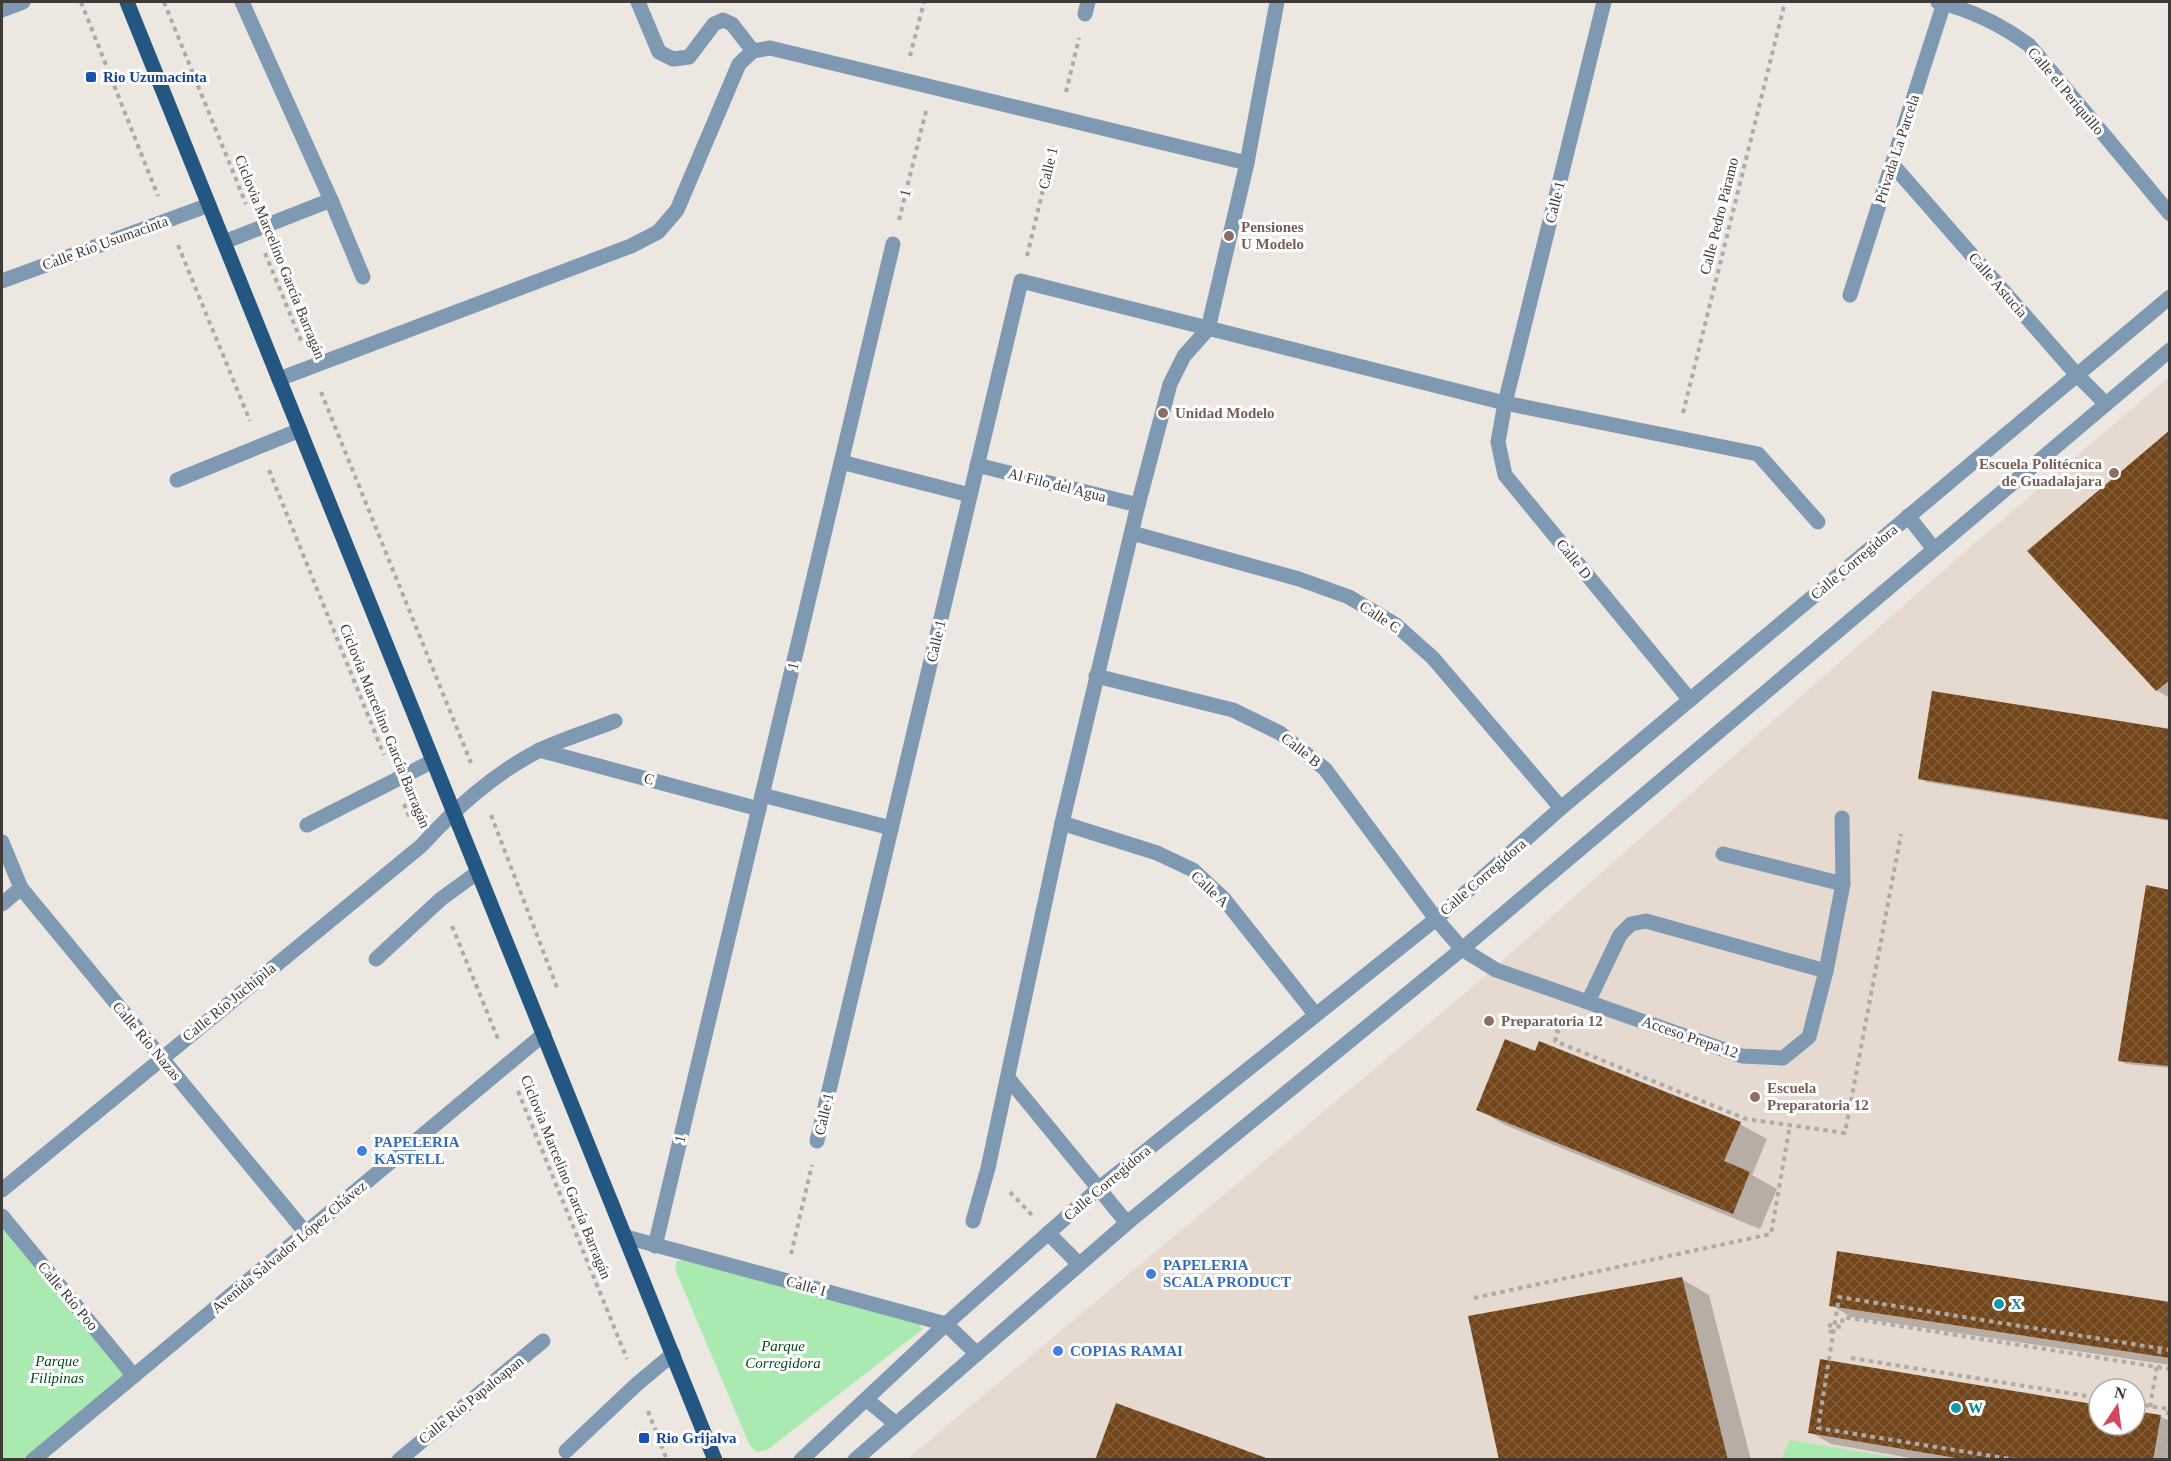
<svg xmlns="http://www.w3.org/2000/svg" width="2171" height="1461" font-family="Georgia,serif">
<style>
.built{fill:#e6d9cf;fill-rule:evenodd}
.park{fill:#aaeab0}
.shadow{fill:#0003}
.building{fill:url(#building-cross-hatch)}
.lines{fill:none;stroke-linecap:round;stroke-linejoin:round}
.path{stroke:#afaaa6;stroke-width:4;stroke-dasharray:4.5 4.5;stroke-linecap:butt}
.minor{stroke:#7f99b2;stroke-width:15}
.major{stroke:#245682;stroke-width:15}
.transit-dot{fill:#1a4fb4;stroke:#fff;stroke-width:2}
.education-dot{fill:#8d6e63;stroke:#fff;stroke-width:2}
.shop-dot{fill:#3f7fe0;stroke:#fff;stroke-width:2}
.culture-dot{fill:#0f9aa8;stroke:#fff;stroke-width:2}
.labels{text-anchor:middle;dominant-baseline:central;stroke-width:6;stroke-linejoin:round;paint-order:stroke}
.transit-label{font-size:15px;font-weight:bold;fill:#164399;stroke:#fff;text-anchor:start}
.street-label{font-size:15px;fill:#3d3a38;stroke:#fff}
.education-label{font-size:15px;font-weight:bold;fill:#785e54;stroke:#fff;text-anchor:start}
.shop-label{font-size:15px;font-weight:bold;fill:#366cbe;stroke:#fff;text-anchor:start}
.culture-label{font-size:15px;font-weight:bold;fill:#0d838f;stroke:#fff;text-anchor:start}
.park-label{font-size:15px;font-style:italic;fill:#034f1a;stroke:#fff}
</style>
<defs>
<pattern id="building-cross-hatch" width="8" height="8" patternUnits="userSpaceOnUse" patternTransform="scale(1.5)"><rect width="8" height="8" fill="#724419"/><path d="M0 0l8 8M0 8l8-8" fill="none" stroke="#835e3b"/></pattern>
</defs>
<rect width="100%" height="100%" fill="#ede7e2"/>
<path class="built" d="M2169,377V1459L906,1460L1469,990L1946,568ZM2099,1389H2135V1425H2099Z"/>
<g class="park">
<path d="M2,1216L134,1376L33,1459H2Z"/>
<path d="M686,1260L918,1322L923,1329L767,1450L757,1452L750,1446L675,1269L677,1261Z"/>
<path d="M1790,1440L1904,1459H1781Z"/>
</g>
<g class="shadow">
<path d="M2170,432V698L2156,690Z"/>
<path d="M2170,731V821L1926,782L1920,778Z"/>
<path d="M2170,891V1068L2126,1064L2119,1060Z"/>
<path d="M1478,1109L1740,1124L1767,1139L1752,1175L1777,1189L1760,1229L1505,1125Z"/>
<path d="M1682,1279L1709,1295L1751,1460H1500Z"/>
<path d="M2170,1304V1365L1851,1317L1831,1305Z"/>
<path d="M2099,1406V1425H2135V1412L2160,1416L2170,1422V1460H1922L1831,1444L1810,1432Z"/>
</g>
<g class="building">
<path d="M2170,430V680L2156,691L2027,551Z"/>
<path d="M1932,691L2170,729V820L1918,779Z"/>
<path d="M2146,885L2170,890V1066L2118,1061Z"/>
<path d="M1505,1039L1535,1051L1539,1041L1741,1122L1724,1161L1750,1172L1733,1214L1476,1110Z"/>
<path d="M1837,1251L2170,1302V1358L1829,1306Z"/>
<path d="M1682,1277L1728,1460H1499L1468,1316Z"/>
<path d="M1820,1359L2099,1405V1425H2135V1411L2161,1415L2153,1460H1968L1808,1433Z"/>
<path d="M1116,1403L1269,1459V1460H1095Z"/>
</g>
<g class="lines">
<g class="path">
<path d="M81,2L158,196"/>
<path d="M164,2L246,204"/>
<path d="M910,56L924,2"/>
<path d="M1066,92L1079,38"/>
<path d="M899,220L926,111"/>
<path d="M178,245L250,421"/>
<path d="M265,253L302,343"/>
<path d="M1027,256L1054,144"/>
<path d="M321,392L471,763"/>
<path d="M1683,413L1785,2"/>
<path d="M269,470L384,755"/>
<path d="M404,804L410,819"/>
<path d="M491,815L558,990"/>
<path d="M452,926L498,1039"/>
<path d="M1543,1017L1558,1032L1555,1041L1746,1119L1845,1133L1901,834"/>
<path d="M518,1091L627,1359"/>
<path d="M1010,1192L1032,1215"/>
<path d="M791,1254L812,1165"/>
<path d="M1474,1298L1771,1234L1790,1125"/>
<path d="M1833,1332L1828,1331L1830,1325L1841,1327L1843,1317L2170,1369"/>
<path d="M1851,1358L2099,1398"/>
<path d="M2135,1404L2169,1409L2160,1460"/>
<path d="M2150,1407L2160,1348"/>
<path d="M648,1411L667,1460"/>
<path d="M2017,1460L1818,1428L1839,1297L2170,1350"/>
</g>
<g class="minor">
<path d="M638,2L659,52L673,59L689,57L714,24L723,20L732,24L753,51"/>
<path d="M1604,2L1505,403L1498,442L1505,475L1690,700"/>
<path d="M1938,2C1972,10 2000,24 2029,45L2170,214"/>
<path d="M2,10L23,2"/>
<path d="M1085,14L1088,2"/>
<path d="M1892,164L2077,375L2106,404"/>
<path d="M331,200L363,277"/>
<path d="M224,242L331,200L242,2"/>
<path d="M2,281L209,205"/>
<path d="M1850,295L1944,3"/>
<path d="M279,379L631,246L658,232L677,210L739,64L753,51L770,48L1247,163"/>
<path d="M841,462L970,495"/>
<path d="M977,465L1138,505"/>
<path d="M177,480L300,430"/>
<path d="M1908,516L1934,549"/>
<path d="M1132,533L1299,579L1349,597L1396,625L1433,658L1561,808"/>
<path d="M1096,676L1233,710L1280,733L1325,769L1436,919L1462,949L1496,970L1742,1056L1783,1058L1809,1037L1826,971L1843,884L1842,818"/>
<path d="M539,750L759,809"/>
<path d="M762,795L891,828"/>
<path d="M1062,823L1157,853L1193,870L1224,899L1315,1014"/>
<path d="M307,825L433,761"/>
<path d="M2,842L21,888L306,1233"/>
<path d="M1723,854L1843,884"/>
<path d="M2,904L21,888"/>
<path d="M376,959L441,899L478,872"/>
<path d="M1588,1002L1620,935L1631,924L1646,921L1826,971"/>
<path d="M1008,1078L1127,1223"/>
<path d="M817,1141L1021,281L1505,403L1758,454L1818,522"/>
<path d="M2,1190L421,846C456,808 492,775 538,751C562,739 590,731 615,721"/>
<path d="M2,1216L134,1376"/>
<path d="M973,1221L988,1168L1062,823L1138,505L1170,384L1184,356L1208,329L1247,163L1277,2"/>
<path d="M1048,1233L1079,1264"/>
<path d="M626,1237L946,1324L977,1354"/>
<path d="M655,1246L893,244"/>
<path d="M866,1399L896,1424"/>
<path d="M566,1451L637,1384L673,1354"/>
<path d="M33,1460L544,1034"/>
<path d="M399,1460L543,1341"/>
<path d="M801,1460L946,1324L1098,1189L1436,919L1561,808L2170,297"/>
<path d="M855,1460L1127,1223L1462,949L2170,350"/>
</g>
<path class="major" d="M127,2L715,1460"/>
</g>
<g class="transit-dot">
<rect x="85" y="71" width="12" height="12" rx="3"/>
<rect x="638" y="1432" width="12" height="12" rx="3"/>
</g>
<g class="education-dot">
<circle cx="1229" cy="236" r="6"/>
<circle cx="1163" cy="413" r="6"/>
<circle cx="2114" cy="473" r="6"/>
<circle cx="1489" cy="1021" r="6"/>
<circle cx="1755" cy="1097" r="6"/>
</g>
<g class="shop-dot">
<circle cx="362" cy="1151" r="6"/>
<circle cx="1151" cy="1274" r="6"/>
<circle cx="1058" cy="1351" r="6"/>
</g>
<g class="culture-dot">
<circle cx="1999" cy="1304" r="6"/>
<circle cx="1956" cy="1408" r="6"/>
</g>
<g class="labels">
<g class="transit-label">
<text x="103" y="77">Rio Uzumacinta</text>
<text x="656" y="1438">Rio Grijalva</text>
</g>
<g class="street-label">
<text transform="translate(2066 91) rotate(50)">Calle el Periquillo</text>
<text transform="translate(1897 149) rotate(-72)">Privada La Parcela</text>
<text transform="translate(1048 168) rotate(-77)">Calle 1</text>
<text transform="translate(905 193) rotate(-76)">1</text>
<text transform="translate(1555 202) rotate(-76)">Calle 1</text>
<text transform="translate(1719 216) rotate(-76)">Calle Pedro Páramo</text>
<text transform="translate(105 243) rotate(-20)">Calle Río Usumacinta</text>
<text transform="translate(280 257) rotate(68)">Ciclovia Marcelino García Barragán</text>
<text transform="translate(1998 285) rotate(49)">Calle Astucia</text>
<text transform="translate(1057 485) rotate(14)">Al Filo del Agua</text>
<text transform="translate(1574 559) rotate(51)">Calle D</text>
<text transform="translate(1854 562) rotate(-40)">Calle Corregidora</text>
<text transform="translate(1380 617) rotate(33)">Calle C</text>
<text transform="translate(936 641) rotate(-77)">Calle 1</text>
<text transform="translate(793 666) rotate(-77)">1</text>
<text transform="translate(385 726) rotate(68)">Ciclovia Marcelino García Barragán</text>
<text transform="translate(1301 750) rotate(38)">Calle B</text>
<text transform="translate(649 779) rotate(15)">C</text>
<text transform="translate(1483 877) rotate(-41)">Calle Corregidora</text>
<text transform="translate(1210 889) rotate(43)">Calle A</text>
<text transform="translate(229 1002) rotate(-39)">Calle Río Juchipila</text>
<text transform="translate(1690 1037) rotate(19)">Acceso Prepa 12</text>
<text transform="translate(147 1041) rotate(50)">Calle Río Nazas</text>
<text transform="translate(824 1114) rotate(-77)">Calle 1</text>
<text transform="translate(680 1139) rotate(-77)">1</text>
<text transform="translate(566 1177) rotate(68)">Ciclovia Marcelino García Barragán</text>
<text transform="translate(1107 1183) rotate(-40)">Calle Corregidora</text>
<text transform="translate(289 1247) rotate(-40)">Avenida Salvador López Chávez</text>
<text transform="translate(806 1286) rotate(15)">Calle I</text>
<text transform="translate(68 1296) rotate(50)">Calle Río Poo</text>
<text transform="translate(471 1400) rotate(-39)">Calle Río Papaloapan</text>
</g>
<g class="education-label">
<text x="1241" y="227">Pensiones<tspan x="1241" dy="17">U Modelo</tspan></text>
<text x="1175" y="413">Unidad Modelo</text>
<text x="2102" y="464" text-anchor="end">Escuela Politécnica<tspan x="2102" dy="17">de Guadalajara</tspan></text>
<text x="1501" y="1021">Preparatoria 12</text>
<text x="1767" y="1088">Escuela<tspan x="1767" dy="17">Preparatoria 12</tspan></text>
</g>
<g class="shop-label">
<text x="374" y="1142">PAPELERIA<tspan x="374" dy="17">KASTELL</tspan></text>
<text x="1163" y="1265">PAPELERIA<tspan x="1163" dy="17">SCALA PRODUCT</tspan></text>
<text x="1070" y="1351">COPIAS RAMAI</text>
</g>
<g class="culture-label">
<text x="2011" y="1304">X</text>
<text x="1968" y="1408">W</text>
</g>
<g class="park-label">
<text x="783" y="1346">Parque<tspan x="783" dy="17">Corregidora</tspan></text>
<text x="57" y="1361">Parque<tspan x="57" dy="17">Filipinas</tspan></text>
</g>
</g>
<rect width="2171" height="1461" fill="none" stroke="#3d3a38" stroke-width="6"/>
<g transform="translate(2117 1407) rotate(13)"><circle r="28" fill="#ffffff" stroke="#b1b0af" stroke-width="1.5"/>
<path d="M0-4.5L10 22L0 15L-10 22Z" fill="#d54560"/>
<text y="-9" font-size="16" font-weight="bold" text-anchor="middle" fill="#3d3a38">N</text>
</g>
</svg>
